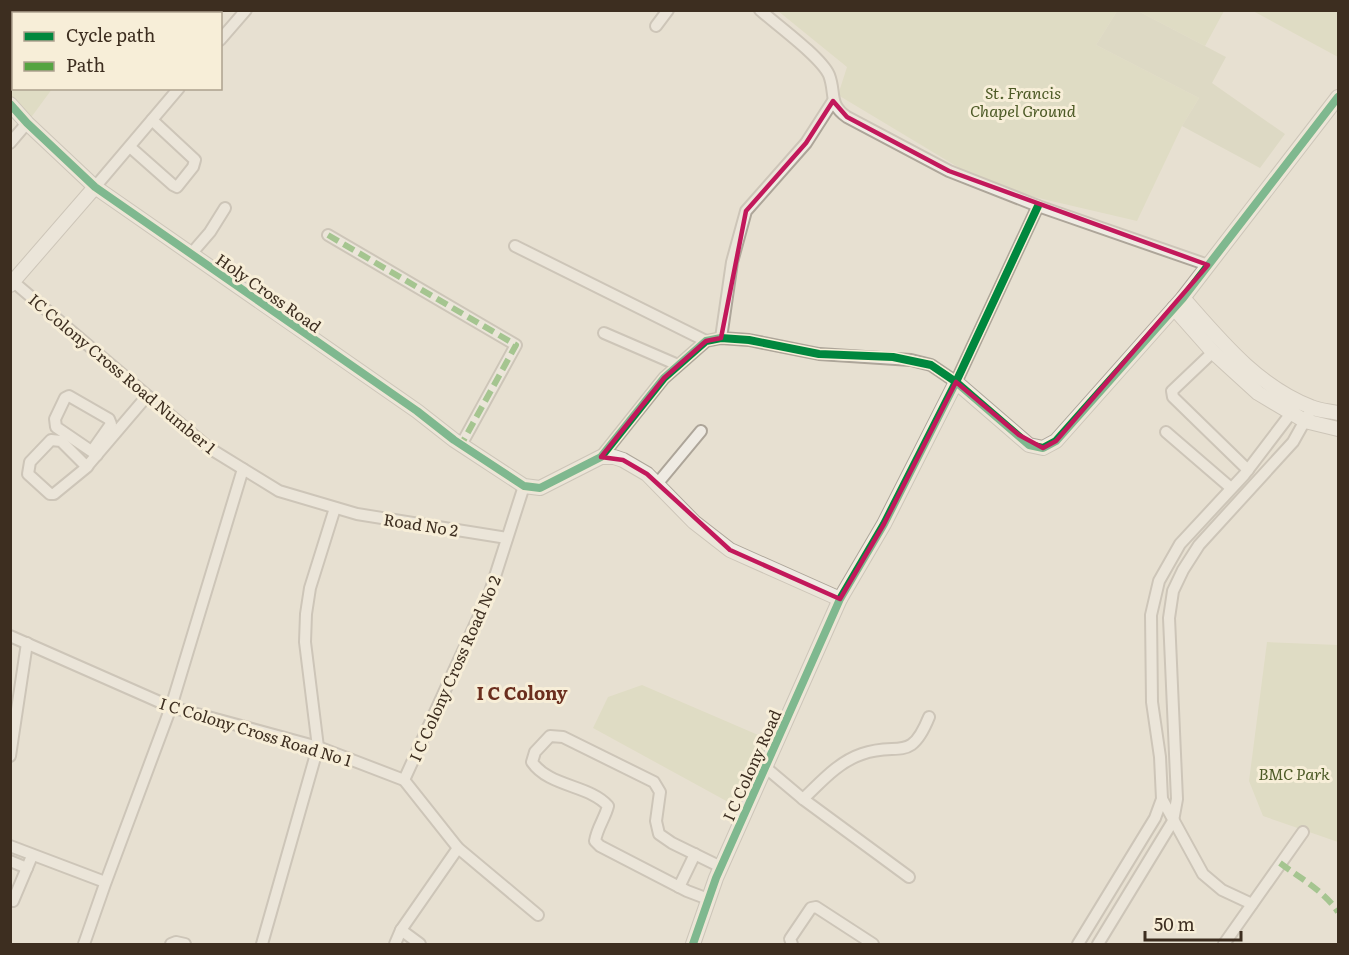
<svg xmlns="http://www.w3.org/2000/svg" width="1349" height="955" font-family="Literata,serif">
<style>
.green{fill:#d6d7b3}
.cemetery{fill:#d1d1b3}
.lines{fill:none;stroke-linecap:round;stroke-linejoin:round}
.minor-casing{stroke:#ada599;stroke-width:14}
.tertiary-casing{stroke:#ada599;stroke-width:16}
.minor{stroke:#efebe3;stroke-width:10}
.tertiary{stroke:#efebe3;stroke-width:14}
.quiet{stroke:#54a441;stroke-width:6;stroke-dasharray:12 6;stroke-linecap:butt}
.cycleway-casing{stroke:#f7eed8;stroke-width:11}
.cycleway{stroke:#00873e;stroke-width:8}
.marked{fill:none;stroke:#c2185b;stroke-width:4.5;stroke-linejoin:round}
.labels{text-anchor:middle;dominant-baseline:central;stroke-width:6;stroke-linejoin:round;paint-order:stroke}
.park-label{font-size:16px;font-style:italic;fill:#4d5a26;stroke:#f7eed8}
.street-label{font-size:16px;fill:#3d2e20;stroke:#f7eed8}
.neighbourhood-label{font-size:18px;font-weight:bold;fill:#6b2e1e;stroke:#f7eed8}
</style>
<rect width="100%" height="100%" fill="#e7e0d1"/>
<g class="green">
<path d="M10,11H108L106,14H14V88L52,89L27,123L11,104Z"/>
<path d="M778,11H1117L1096,45L1199,98L1182,126L1137,221L991,187L838,95L847,67Z"/>
<path d="M1138,11H1224L1205,46Z"/>
<path d="M1253,11H1338V57Z"/>
<path d="M1267,642L1338,645V842L1263,816L1249,781Z"/>
<path d="M642,685L772,741L740,806L730,803L593,728L608,697Z"/>
</g>
<path class="cemetery" d="M1117,11H1138L1226,57L1212,83L1285,134L1260,168L1182,126L1199,98L1096,45Z"/>
<g class="lines">
<defs>
<g id="minor">
<path d="M760,10C777,25 821,57 829,75C836,93 828,104 847,117L949,171L1038,206L1208,265"/>
<path d="M656,26L668,10"/>
<path d="M220,40L246,10"/>
<path d="M10,143L27,123"/>
<path d="M130,147L173,185L177,187L193,167L195,160L152,120"/>
<path d="M95,187L179,88"/>
<path d="M328,235L516,345L461,445"/>
<path d="M515,246L706,341"/>
<path d="M191,254L210,232L225,208"/>
<path d="M10,279L209,448L279,491L357,514L507,538"/>
<path d="M604,333L678,365"/>
<path d="M721,338L732,262L746,211L806,143L833,101"/>
<path d="M1213,352L1172,391L1173,397L1248,470"/>
<path d="M1166,432L1231,488"/>
<path d="M92,451L111,424L109,419L69,396L65,398L55,419L56,427L97,455"/>
<path d="M601,457L664,378L706,341L721,338L749,340L819,354L911,360L931,365L956,382L1038,206"/>
<path d="M87,467L61,441L51,440L30,462L28,474L50,494H54L87,467L89,464L147,396"/>
<path d="M657,484L701,431"/>
<path d="M10,636L171,707L318,747L404,780L458,848L538,915"/>
<path d="M10,756L27,643"/>
<path d="M765,767L803,799L909,877"/>
<path d="M404,780L490,592L524,486"/>
<path d="M803,799C821,782 838,762 862,754C899,741 910,764 929,717"/>
<path d="M1162,799L1203,874L1222,890L1252,904"/>
<path d="M10,846L105,882"/>
<path d="M10,861L27,868"/>
<path d="M679,887L695,854"/>
<path d="M708,899L687,891L600,846L595,841C597,828 605,818 608,806C590,785 549,787 532,762L535,752L550,736L563,737L654,782L660,792L656,821L659,834L672,843L721,867"/>
<path d="M13,901L32,856"/>
<path d="M84,944L105,884L171,707L243,469"/>
<path d="M171,944L176,942L185,944"/>
<path d="M262,944L318,747L305,642L306,614L310,588L335,508"/>
<path d="M395,944L401,930"/>
<path d="M420,944L401,930L458,848"/>
<path d="M792,944L790,939L811,908L816,907L873,944"/>
<path d="M1078,944L1155,818L1162,799L1160,757L1152,702L1151,615L1159,581L1180,544L1244,475L1295,408"/>
<path d="M1098,944L1173,821L1177,799L1169,618L1173,591L1183,570L1199,545L1293,442L1312,408"/>
<path d="M1224,944L1303,832"/>
</g>
<g id="tertiary">
<path d="M10,104L27,123L95,187L417,411L454,440L524,486L540,488L601,457H614L623,460L647,474L694,522L730,550L840,599"/>
<path d="M10,285L95,187"/>
<path d="M1183,298C1220,340 1257,386 1311,407C1320,411 1330,411 1338,413"/>
<path d="M1174,308L1213,352L1258,393L1305,421L1338,429"/>
<path d="M693,944L716,878L840,599L884,524L956,382L1029,445L1043,448L1056,441L1183,298L1338,97"/>
</g>
</defs>
<use href="#minor" class="minor-casing"/>
<use href="#tertiary" class="tertiary-casing"/>
<use href="#minor" class="minor"/>
<use href="#tertiary" class="tertiary"/>
<g class="quiet">
<path d="M328,235L516,345L461,445"/>
<path d="M1280,863C1300,878 1324,891 1338,912"/>
</g>
<defs>
<g id="cycleway">
<path d="M10,104L27,123L95,187L417,411L454,440L524,486L540,488L601,457L664,378L706,341L721,338L749,340L819,354L893,357L931,365L956,382L1029,445L1043,448L1056,441L1183,298L1338,97"/>
<path d="M693,944L716,878L840,599L884,524L956,382L1038,206"/>
</g>
</defs>
<use href="#cycleway" class="cycleway-casing"/>
<use href="#cycleway" class="cycleway"/>
</g>
<path d="M0 0H1349V955H0ZM833,101L847,117L949,171L1208,265L1056,441L1043,448L1019,435L956,382L884,524L840,599L730,550L647,474L623,460L601,457L664,378L706,341L721,338L746,211L806,143Z" fill="#e7e0d1" fill-opacity=".55" fill-rule="evenodd"/>
<path class="marked" d="M833,101L847,117L949,171L1208,265L1056,441L1043,448L1019,435L956,382L884,524L840,599L730,550L647,474L623,460L601,457L664,378L706,341L721,338L746,211L806,143Z"/>
<g class="labels">
<g class="park-label">
<text x="1023" y="92">St. Francis<tspan x="1023" dy="18">Chapel Ground</tspan></text>
<text x="1294" y="773">BMC Park</text>
</g>
<g class="street-label">
<text transform="translate(269 292) rotate(35)">Holy Cross Road</text>
<text transform="translate(123 373) rotate(40)">IC Colony Cross Road Number 1</text>
<text transform="translate(421 524) rotate(9)">Road No 2</text>
<text transform="translate(454 668) rotate(-66)">I C Colony Cross Road No 2</text>
<text transform="translate(256 731) rotate(17)">I C Colony Cross Road No 1</text>
<text transform="translate(751 765) rotate(-66)">I C Colony Road</text>
</g>
<g class="neighbourhood-label">
<text x="522" y="692">I C Colony</text>
</g>
</g>
<rect width="1349" height="955" fill="none" stroke="#3d2e20" stroke-width="24"/>
<rect x="12" y="12" width="210" height="78" fill="#f7eed8" stroke="#ada18e" stroke-width="1.5"/>
<rect x="24" y="32" width="30" height="9" fill="#00873e" stroke="#ada18e" stroke-width="1.5"/>
<text x="66" y="42" font-size="18" fill="#3d2e20">Cycle path</text>
<rect x="24" y="62" width="30" height="9" fill="#54a441" stroke="#ada18e" stroke-width="1.5"/>
<text x="66" y="72" font-size="18" fill="#3d2e20">Path</text>
<path d="M1145 931v9h96v-9" fill="none" stroke="#3d2e20" stroke-width="3"/>
<text x="1154" y="931" font-size="18" fill="#3d2e20" stroke="#f7eed8" stroke-width="4.5" paint-order="stroke">50 m</text>
</svg>
